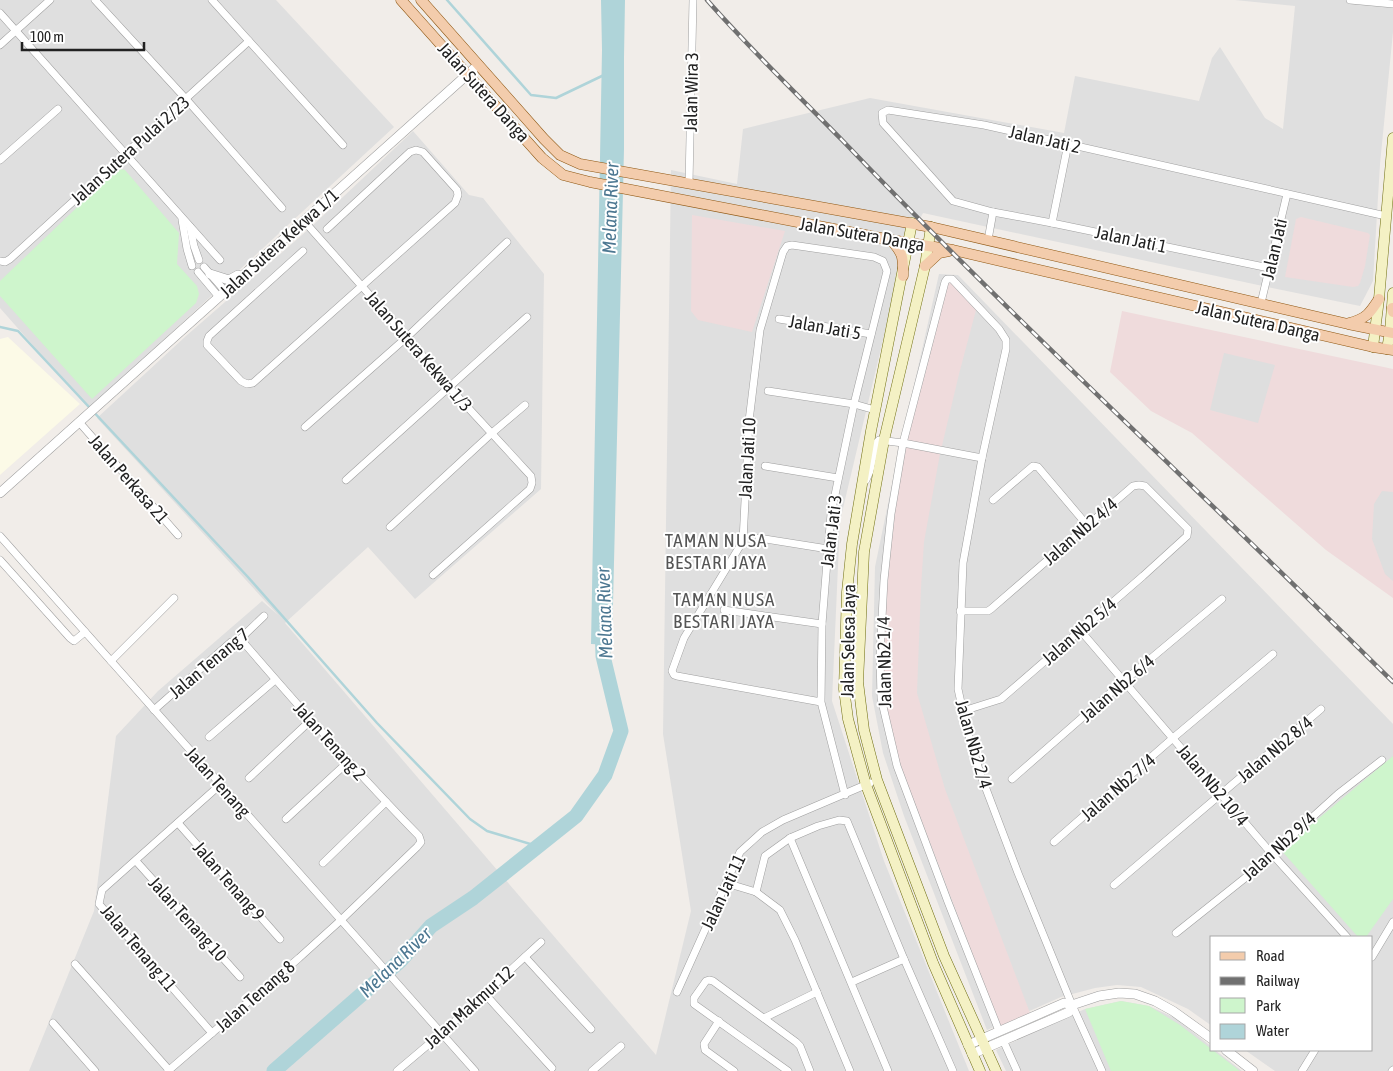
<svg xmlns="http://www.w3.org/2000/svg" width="1393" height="1071" font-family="'Asap Condensed',sans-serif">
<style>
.residential{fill:#dfdfdf}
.commercial{fill:#efdbdc}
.education{fill:#fcfae7}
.park{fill:#cef5cc}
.parking{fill:#dedede}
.water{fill:#afd4d9}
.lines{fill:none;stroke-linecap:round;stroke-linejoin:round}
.stream{stroke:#afd4d9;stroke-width:2.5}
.river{stroke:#afd4d9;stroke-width:15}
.minor-casing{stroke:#9f9f9f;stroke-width:8}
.tertiary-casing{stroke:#9f9f9f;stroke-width:10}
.secondary-casing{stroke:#706f11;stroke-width:11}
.primary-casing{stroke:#8e5611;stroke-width:11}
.minor{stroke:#fff;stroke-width:7}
.tertiary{stroke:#fff;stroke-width:9}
.secondary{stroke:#f4f1c4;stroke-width:10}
.primary{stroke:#f3ccac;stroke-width:10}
.rail-casing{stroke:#707070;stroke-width:4.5}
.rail{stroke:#fff;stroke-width:2.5;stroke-dasharray:8;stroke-linecap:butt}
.labels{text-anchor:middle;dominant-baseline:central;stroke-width:4;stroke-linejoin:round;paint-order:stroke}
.street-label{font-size:18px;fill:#222;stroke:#fff}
.water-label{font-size:19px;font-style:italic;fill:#4c7791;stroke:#fff}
.neighbourhood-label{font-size:19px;letter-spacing:1px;fill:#555;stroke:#fff}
</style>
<rect width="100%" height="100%" fill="#f1ede9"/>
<g class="residential">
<path d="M0,0H276L394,127L89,409L0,308Z"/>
<path d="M1235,0H1393V32L1380,164L1373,281L1360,306L1277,289L923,213L905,247L840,521L832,701L884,861L969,1071H29L94,911L116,736L158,691L262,601L278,615L97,418L186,336L310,228L413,131L469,195L483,198L544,274L541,489L415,599L368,547L285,623L656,1055L691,911L663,734L671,170L737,184L743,129L870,98L1064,133L1075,76L1199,101L1212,58L1220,47L1265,118L1283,129L1295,6Z"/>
<path d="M939,274L958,275L1393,724V1071H1275L1245,1050H1372V937H1212V1026L1188,1009L1141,987L1117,985L1095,988L1061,997L987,1030L904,816L883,753L872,696L875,567L896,465Z"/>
<path d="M1121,1001L1149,1006L1175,1018L1212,1047V1050H1215L1242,1071H1006L996,1050L1085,1009Z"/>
</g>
<g class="commercial">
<path d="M692,215L785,231L752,332L698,320L691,311Z"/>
<path d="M1301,217L1368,233L1370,235L1365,266L1360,283L1358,286L1353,287L1285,277L1296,219Z"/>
<path d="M948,282L951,283L976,310L959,374L940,454L924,542L921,587L917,693L945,789L1030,1013L1000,1026L900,764L883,695V657L887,578L894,514L907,440L929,358Z"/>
<path d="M1122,311L1393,369V598L1326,550L1192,433L1151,411L1110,372Z"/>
</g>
<path class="education" d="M8,337L80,404L0,475V339Z"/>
<g class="park">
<path d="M120,169L125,170L179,233L177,264L197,286L199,294L196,303L92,399L0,296V281L115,171Z"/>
<path d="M1393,756V899L1366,937H1358L1281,850Z"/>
<path d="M1121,1001L1149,1006L1180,1025L1240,1071H1111L1085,1009Z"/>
</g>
<g class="parking">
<path d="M1224,353L1275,365L1258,423L1210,410Z"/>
<path d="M1382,491L1393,492V581L1385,574L1372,539L1374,504Z"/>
</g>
<path class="water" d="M601,0H625L624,57V149L612,645L591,644L602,50Z"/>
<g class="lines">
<g class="stream">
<path d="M447,0L531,95L556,98L604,75"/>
<path d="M0,327L18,331L247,576L377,723L470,819L487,831L537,846"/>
</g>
<path class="river" d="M274,1071L401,960L431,926L473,898L576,816L605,775L621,731L603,656L602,626"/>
<defs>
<g id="minor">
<path d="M95,0L186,99L282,208"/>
<path d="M212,0L343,145"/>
<path d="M1350,0L1393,4"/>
<path d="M0,13L220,260"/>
<path d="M0,45L50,0"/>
<path d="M0,160L58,109"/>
<path d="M689,183L693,0"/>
<path d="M182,220L187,249L192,266"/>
<path d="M304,221L407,337L449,387L531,476L532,483L530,489L433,575"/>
<path d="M1052,223L1068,144"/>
<path d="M190,227L194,246L199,260"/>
<path d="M988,240L993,212"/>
<path d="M303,251L209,336L207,341V345L241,381L247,384L253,383L455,203L458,195L457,190L423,152L416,150L410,152L327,229"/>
<path d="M0,261L5,262L10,259L249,41"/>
<path d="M204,267L225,291"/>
<path d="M1269,268L1052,223L993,212L953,201L883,123L882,113L888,110L984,125L1386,216"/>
<path d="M198,272L219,297"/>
<path d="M1261,303L1287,194"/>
<path d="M779,319L871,334"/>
<path d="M768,391L854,404L875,410"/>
<path d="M79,422L178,535"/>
<path d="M305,427L407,337L507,242"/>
<path d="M765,466L838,478"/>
<path d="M346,480L527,317"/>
<path d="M866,480L870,471L876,443L879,440L903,443L982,458"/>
<path d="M993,500L1033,466L1038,467L1087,525"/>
<path d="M390,527L492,433L525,405"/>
<path d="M0,536L475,1071"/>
<path d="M759,538L828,549"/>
<path d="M0,560L70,638L74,641L85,632"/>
<path d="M724,610L822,624"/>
<path d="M960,611H988L991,609L1133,486L1139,485L1145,486L1188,529L1187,536L1143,576L1001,699L963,711"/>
<path d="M1080,630L1271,853L1347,937"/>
<path d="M111,661L174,598"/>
<path d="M821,702L677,676L674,675L672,671L684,638L743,541L749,421L760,330L783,252L787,246L792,245L874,257L883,261L887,271L854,404L831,514L828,549L822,624L821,702L845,795"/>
<path d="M154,710L231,642L238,641L264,616"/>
<path d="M209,737L275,680"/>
<path d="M249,778L311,720"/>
<path d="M1012,779L1124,681L1222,599"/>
<path d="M286,819L349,761"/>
<path d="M178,823L280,939"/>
<path d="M790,838L888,1071"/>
<path d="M1054,842L1173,738L1273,654"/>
<path d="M136,861L240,977"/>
<path d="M323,863L386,802"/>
<path d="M726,883L756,892L780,910L795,940L850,1071"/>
<path d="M1114,885L1321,709"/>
<path d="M756,892L765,856L790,838L818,826L839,820L847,821L904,959L953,1071"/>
<path d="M1176,933L1245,878L1338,794L1382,760"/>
<path d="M525,957L591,1029"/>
<path d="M1372,957L1393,922"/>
<path d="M75,964L169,1070"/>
<path d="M852,982L904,959"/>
<path d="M677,992L740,852L762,832L783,820L870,783"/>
<path d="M485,994L552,1068"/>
<path d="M764,1018L817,992"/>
<path d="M719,1021L704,1044L705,1050L734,1071"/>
<path d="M53,1023L95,1071"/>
<path d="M999,1031L948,902L897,766L881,698L880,656L884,580L891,514L903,443L945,282L947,279H952L999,329L1006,340V349L982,458L963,563L958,689L967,730L980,773L1018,873L1072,1005L1102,1071"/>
<path d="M212,1033L99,904L102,890L221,784"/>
<path d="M1003,1040L1017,1071"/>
<path d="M168,1071L299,958L341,920L417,847L421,842L419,836C358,774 301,709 244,643L238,641"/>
<path d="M397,1071L442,1033L541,942"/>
<path d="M592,1071L621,1046"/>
<path d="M788,1071L694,1004V998L706,981L709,980L713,981L796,1042L800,1046L810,1071"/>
<path d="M1302,1071L1315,1050"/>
<path d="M1392,1071L1393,1070"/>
</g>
<g id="tertiary">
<path d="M210,274L229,280L238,275"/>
<path d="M0,493L478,65"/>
<path d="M968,1045L1064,1003L1072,1005L1099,996L1119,993L1135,994L1155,1001L1173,1011L1212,1039"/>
<path d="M1226,1050L1253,1071"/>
<path d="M972,1054L1069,1012L1072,1005"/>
</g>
<g id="secondary">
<path d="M912,223L871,431L852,544L847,592L844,689L848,719L866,785L933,963L980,1071"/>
<path d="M931,227L925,266L884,440L864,552L858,682L864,730L877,780L944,956L996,1071"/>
<path d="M1373,347L1379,299L1393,138"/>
<path d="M1387,349L1390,332L1393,293"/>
</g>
<g id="primary">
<path d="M401,0L542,158L563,175L590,182L891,240L953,250L1373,347L1393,350"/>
<path d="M421,0L544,139L560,155L580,164L931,227L1348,324L1393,333"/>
<path d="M891,240C904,255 903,257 903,276"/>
<path d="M925,266L939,253L949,251"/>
<path d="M1392,308L1393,312"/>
<path d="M1349,323C1366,319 1370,313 1379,299"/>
</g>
</defs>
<use href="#minor" class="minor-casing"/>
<use href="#tertiary" class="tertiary-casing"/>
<use href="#secondary" class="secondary-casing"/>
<use href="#primary" class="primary-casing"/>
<use href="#minor" class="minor"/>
<use href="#tertiary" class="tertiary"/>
<use href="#secondary" class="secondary"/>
<use href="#primary" class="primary"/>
<defs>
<path id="rail" d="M707,0C749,48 797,94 842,140C1020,326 1210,500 1393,682"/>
</defs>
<use href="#rail" class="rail-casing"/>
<use href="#rail" class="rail"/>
</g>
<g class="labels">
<g class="street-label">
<text transform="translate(484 92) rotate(48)">Jalan Sutera Danga</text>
<text transform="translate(691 92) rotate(-89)">Jalan Wira 3</text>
<text transform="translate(1045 139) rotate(13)">Jalan Jati 2</text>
<text transform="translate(130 150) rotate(-42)">Jalan Sutera Pulai 2/23</text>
<text transform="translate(862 234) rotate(10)">Jalan Sutera Danga</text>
<text transform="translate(1131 239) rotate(12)">Jalan Jati 1</text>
<text transform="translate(279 243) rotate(-42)">Jalan Sutera Kekwa 1/1</text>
<text transform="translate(1274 249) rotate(-77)">Jalan Jati</text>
<text transform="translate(1258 321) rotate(13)">Jalan Sutera Danga</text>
<text transform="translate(825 327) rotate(10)">Jalan Jati 5</text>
<text transform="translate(419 351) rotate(49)">Jalan Sutera Kekwa 1/3</text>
<text transform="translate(747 458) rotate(-87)">Jalan Jati 10</text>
<text transform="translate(129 479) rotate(49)">Jalan Perkasa 21</text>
<text transform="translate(831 531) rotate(-83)">Jalan Jati 3</text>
<text transform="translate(1080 531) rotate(-41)">Jalan Nb2 4/4</text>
<text transform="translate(1079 631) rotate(-41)">Jalan Nb2 5/4</text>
<text transform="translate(848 641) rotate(-89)">Jalan Selesa Jaya</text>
<text transform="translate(884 662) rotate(-91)">Jalan Nb2 1/4</text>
<text transform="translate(209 663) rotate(-40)">Jalan Tenang 7</text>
<text transform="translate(1117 688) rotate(-41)">Jalan Nb2 6/4</text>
<text transform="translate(330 741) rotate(48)">Jalan Tenang 2</text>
<text transform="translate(974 744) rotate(74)">Jalan Nb2 2/4</text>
<text transform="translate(1275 749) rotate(-40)">Jalan Nb2 8/4</text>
<text transform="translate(218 782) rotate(48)">Jalan Tenang</text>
<text transform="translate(1213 785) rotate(50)">Jalan Nb2 10/4</text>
<text transform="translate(1118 787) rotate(-41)">Jalan Nb2 7/4</text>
<text transform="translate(1279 846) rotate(-42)">Jalan Nb2 9/4</text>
<text transform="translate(229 881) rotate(49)">Jalan Tenang 9</text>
<text transform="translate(723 892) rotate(-65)">Jalan Jati 11</text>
<text transform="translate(188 919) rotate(48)">Jalan Tenang 10</text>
<text transform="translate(139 948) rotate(50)">Jalan Tenang 11</text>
<text transform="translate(255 996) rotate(-41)">Jalan Tenang 8</text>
<text transform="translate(469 1007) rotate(-42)">Jalan Makmur 12</text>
</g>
<g class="water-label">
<text transform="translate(610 208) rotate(-88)">Melana River</text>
<text transform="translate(604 613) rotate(-92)">Melana River</text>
<text transform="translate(395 962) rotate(-44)">Melana River</text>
</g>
<g class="neighbourhood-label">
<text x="716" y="540">TAMAN NUSA<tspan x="716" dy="22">BESTARI JAYA</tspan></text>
<text x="724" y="599">TAMAN NUSA<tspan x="724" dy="22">BESTARI JAYA</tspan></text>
</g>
</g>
<rect x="1210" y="936" width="162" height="115" fill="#ffffff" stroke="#a7a7a7"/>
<rect x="1220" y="952" width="25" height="8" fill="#f3ccac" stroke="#a7a7a7"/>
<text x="1256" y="961" font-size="15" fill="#222222">Road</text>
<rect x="1220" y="977" width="25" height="8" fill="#707070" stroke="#a7a7a7"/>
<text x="1256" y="986" font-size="15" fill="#222222">Railway</text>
<rect x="1220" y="998" width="25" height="15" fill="#cef5cc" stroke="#a7a7a7"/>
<text x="1256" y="1011" font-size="15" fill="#222222">Park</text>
<rect x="1220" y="1024" width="25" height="15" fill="#afd4d9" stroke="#a7a7a7"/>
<text x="1256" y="1036" font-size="15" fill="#222222">Water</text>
<path d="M22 42v8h122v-8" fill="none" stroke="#222222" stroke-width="2.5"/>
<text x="30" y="42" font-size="15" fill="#222222" stroke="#ffffff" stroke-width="4" paint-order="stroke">100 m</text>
</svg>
